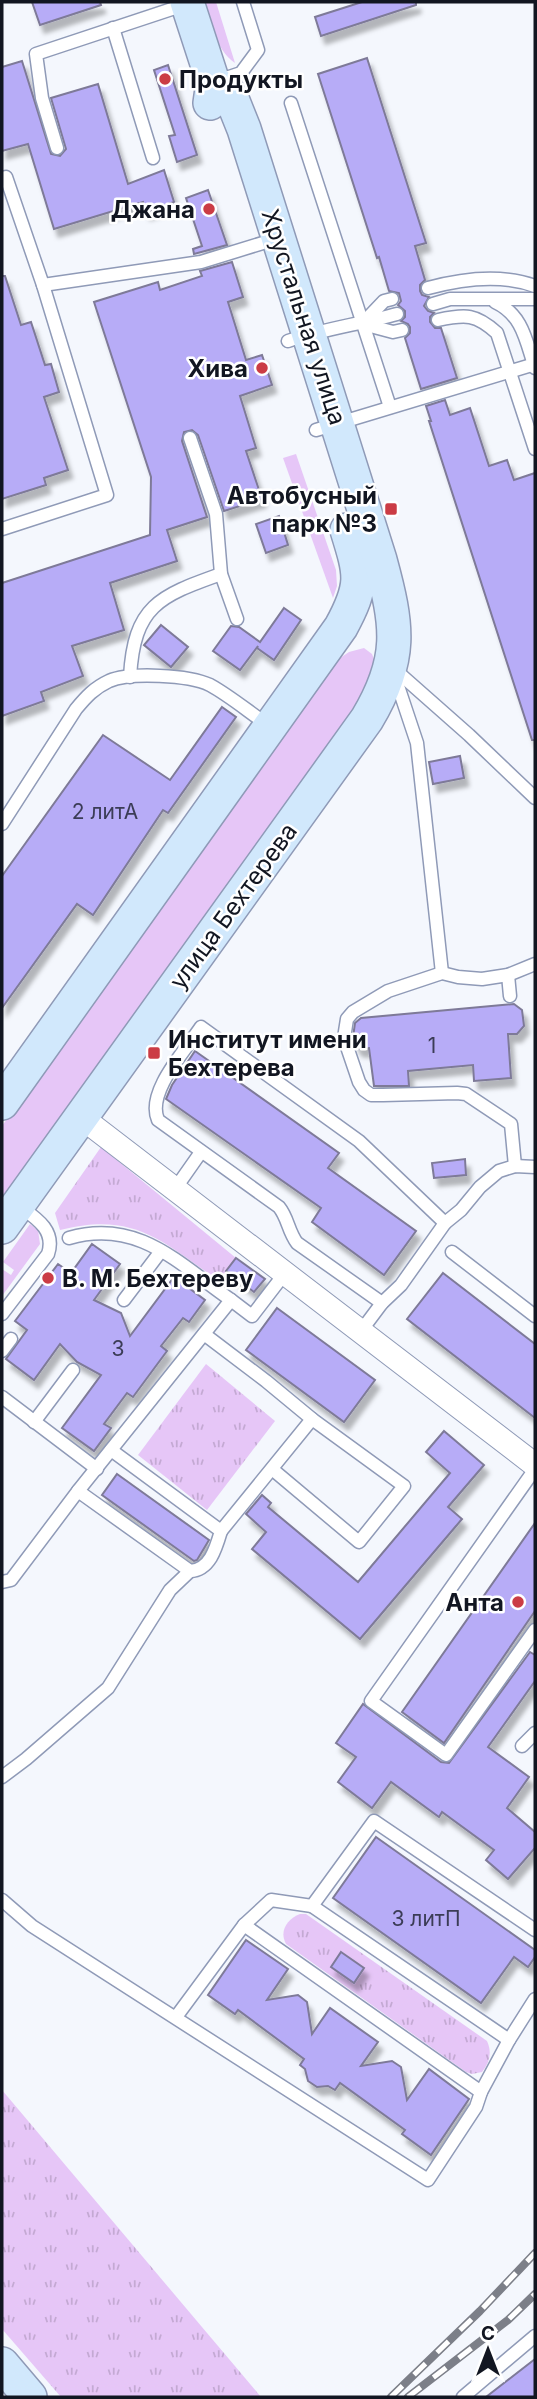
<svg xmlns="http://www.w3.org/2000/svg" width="537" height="2399" font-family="Inter,sans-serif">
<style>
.grass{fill:#e6c6f7}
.park{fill:url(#park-tufts)}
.building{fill:#b7acf7;stroke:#7e7a98;stroke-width:2;filter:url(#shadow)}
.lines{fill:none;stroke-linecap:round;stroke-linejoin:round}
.lane-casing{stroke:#8f9ab7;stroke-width:15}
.street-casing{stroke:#8f9ab7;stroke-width:25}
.secondary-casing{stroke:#8f9ab7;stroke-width:36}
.lane{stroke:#fff;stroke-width:12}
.street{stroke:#fff;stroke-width:23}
.secondary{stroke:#d1e8fc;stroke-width:33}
.rail-casing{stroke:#7c7f88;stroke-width:8}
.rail{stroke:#fff;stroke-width:5;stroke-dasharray:16;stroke-linecap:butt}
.poi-dot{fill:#cb3c45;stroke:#fff;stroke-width:2.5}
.labels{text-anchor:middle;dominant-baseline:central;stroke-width:5;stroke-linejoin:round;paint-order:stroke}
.number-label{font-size:21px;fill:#3b3c56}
.poi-label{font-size:24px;font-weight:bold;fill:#121621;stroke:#fff;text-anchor:end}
.street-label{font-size:24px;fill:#121621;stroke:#fff}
</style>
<defs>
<pattern id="park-tufts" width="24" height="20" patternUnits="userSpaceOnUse" patternTransform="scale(1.75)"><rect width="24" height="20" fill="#e6c6f7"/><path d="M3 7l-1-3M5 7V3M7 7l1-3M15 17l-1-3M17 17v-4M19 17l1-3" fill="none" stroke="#c4a9d3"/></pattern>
<filter id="shadow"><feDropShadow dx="4.5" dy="8" stdDeviation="2" flood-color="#0004"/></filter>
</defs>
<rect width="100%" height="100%" fill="#f4f7fd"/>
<g class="grass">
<path d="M205,2H216L235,63C215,49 212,23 205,2Z"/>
<path d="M296,454L336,570L337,586L333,598L283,458Z"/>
<path d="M364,648L372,654L376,664L362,700L2,1204V1126L334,662L349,652Z"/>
<path d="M30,1224L38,1230L40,1244L2,1296V1269L11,1275L14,1270L3,1262Z"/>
</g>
<g class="park">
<path d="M101,1147L236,1258L219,1281C162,1241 134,1211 60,1230L55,1213Z"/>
<path d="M206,1364L275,1421L207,1510L138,1455Z"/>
<path d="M300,1914H306L487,2041C492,2052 490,2062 482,2072L472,2074L466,2072L286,1944C279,1931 287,1919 300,1914Z"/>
<path d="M2,2090L261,2397H61L2,2329Z"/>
</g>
<g class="building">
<path d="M32,2H100L101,5L40,25Z"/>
<path d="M362,2H416V5L321,36L315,17Z"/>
<path d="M367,58L426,243L415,246L425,280L420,285V291L422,295L429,297L424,306L428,311L434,313L430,317V322L435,328H441L457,378L421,389L405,338L410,333V327L408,324L401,321L405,317V311L398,305L401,301L399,293L389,291L379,257L377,258L318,74Z"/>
<path d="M22,61L51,154L60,156L66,149L51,98L98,84L128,184L164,170L174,202L146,212L143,202L54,229L28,144L2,151V67Z"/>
<path d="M168,65L197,155L177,162L169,136L175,135L154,70Z"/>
<path d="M208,190L227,245L194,254L193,249L202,246L186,198Z"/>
<path d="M232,262L243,297L228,302L246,360L262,355L272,385L240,396L256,448L246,451L262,499L224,511L198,435L192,430L184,432L182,441L207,517L167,530L177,561L110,583L124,630L72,646L83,676L41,692L44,701L2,716V583L150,535L151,477L94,302L158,282L160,290L202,276L200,271Z"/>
<path d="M2,276H5L21,325L31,322L45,365L51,364L59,392L44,397L68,470L44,478L46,485L2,499Z"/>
<path d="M445,400L450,415L470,408L489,466L507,460L514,480L535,473V740H532L429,421H431L426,406Z"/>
<path d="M279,516L288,545L266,553L256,524Z"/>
<path d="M284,608L301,620L274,660L257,648L258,646L240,670L213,651L231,626L239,627L260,642Z"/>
<path d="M161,625L188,647L171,667L144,645Z"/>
<path d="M222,707L236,717L168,813L163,810L93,915L77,904L2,1008V876L103,735L170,780Z"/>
<path d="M460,756L464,778L433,784L429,762Z"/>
<path d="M514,1004L522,1010L524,1026L517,1034H508L511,1078L474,1081L473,1065L408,1071L409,1086H374L369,1048L360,1049L356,1046L353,1037L355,1023L361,1018Z"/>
<path d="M195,1051L339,1153L328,1168L416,1231L384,1275L312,1222L321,1208L166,1099L172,1085Z"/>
<path d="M465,1159L466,1175L434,1178L432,1163Z"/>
<path d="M92,1244L120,1264L94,1300L121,1313L130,1336L174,1277L205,1300L189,1322L183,1318L161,1346L167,1351L133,1397L127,1393L104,1424L111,1428L94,1451L62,1428L101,1375L77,1362L60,1344L34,1380L6,1359L27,1330L15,1321L58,1264L71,1273Z"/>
<path d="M236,1258L265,1279L254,1292L226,1271Z"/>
<path d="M443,1273L535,1344V1418L407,1319Z"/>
<path d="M277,1308L375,1380L344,1422L246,1350Z"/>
<path d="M444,1431L484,1465L448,1507L462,1519L360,1639L252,1549L266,1532L246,1514L262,1495L271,1503L268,1507L358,1582L450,1473L426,1452Z"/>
<path d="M117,1474L209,1540L197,1560L194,1561L102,1495Z"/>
<path d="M535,1523V1611L444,1743L402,1712Z"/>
<path d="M530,1652L535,1655V1681L488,1747L529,1777L507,1808L535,1832V1848L508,1879L486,1860L494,1850L442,1812L439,1817L391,1782L372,1808L338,1782L356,1757L336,1743L363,1704L441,1762L449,1763Z"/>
<path d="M376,1837L535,1950V1957L528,1967L514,1957L481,2003L333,1898Z"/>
<path d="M246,1940L288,1969L267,2000L298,1995L307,2002L312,2034L330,2008L378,2042L361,2066L392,2061L401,2067L407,2100L429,2069L469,2099L431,2155L402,2134L405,2130L340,2083L335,2090L328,2086L317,2087L308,2081L305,2069L300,2065L304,2059L238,2010L235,2014L208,1995Z"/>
<path d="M341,1952L364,1968L354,1983L331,1967Z"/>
<path d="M535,2359V2397H486Z"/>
</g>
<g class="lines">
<defs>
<g id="lane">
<path d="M113,28L153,158"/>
<path d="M217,81L241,73L258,50L243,2"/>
<path d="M291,103L390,407"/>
<path d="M57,148L42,98L36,54L187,4"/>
<path d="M2,178L6,177L43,285L107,495L2,529"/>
<path d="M43,285L201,262L279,238"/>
<path d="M428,288C461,279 502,274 535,286"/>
<path d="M495,302C523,315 526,341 535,368"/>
<path d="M433,304L450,299H535"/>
<path d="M438,320C466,314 476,314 497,333L535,449"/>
<path d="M363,323L384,301L392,299"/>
<path d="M363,324L393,332L402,330"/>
<path d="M288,341C323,329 361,324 397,314"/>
<path d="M316,430L535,364"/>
<path d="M190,438L216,514L221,574L237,619"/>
<path d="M392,667L469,735L535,798"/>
<path d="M130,677C134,606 159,596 221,574"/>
<path d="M395,677L417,743L442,973"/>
<path d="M2,824L76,709C86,697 94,688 109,681C130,672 189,675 210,685C230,696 249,712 268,725"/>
<path d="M508,975L510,996"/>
<path d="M515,1166L511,1124L466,1094L457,1093L383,1095H371L364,1090L359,1082L344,1038L347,1019L353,1012L388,991L442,973L458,977L482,979L508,975L535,964"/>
<path d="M175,1189L201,1152"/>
<path d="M452,1252L535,1316"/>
<path d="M124,1300L161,1251"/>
<path d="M231,1300L252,1316L285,1273"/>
<path d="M382,1303L297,1243C288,1231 288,1218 279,1207L158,1120C146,1092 185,1051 201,1027L359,1141L445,1223"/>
<path d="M2,1314L48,1254C56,1230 36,1218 18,1205"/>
<path d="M361,1331L382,1303L401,1285L445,1223L461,1210L480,1187L499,1171L515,1166L535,1167"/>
<path d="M204,1334L266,1381L312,1419L221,1531"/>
<path d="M2,1351L11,1339"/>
<path d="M2,1397L97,1469"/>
<path d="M34,1422L73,1370"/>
<path d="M272,1469L359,1542L404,1486L312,1419"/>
<path d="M535,1469L371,1701L446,1755L535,1630"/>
<path d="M78,1491L190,1571C210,1570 216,1548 221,1531L111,1450"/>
<path d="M2,1582L11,1580L78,1491L231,1300C179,1264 138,1218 69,1238"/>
<path d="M522,1746L535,1733"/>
<path d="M2,1777L26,1759L108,1688L170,1590L190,1571"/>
<path d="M2,1900L32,1926L428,2180L476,2107L481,2092L509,2040L535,1999"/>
<path d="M312,1906L509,2040"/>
<path d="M244,1925L481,2092"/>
<path d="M176,2017L244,1925L271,1900L312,1906L374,1821L535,1930"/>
<path d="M463,2397L535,2336"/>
</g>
<path id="street" d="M81,1117L535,1465"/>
<g id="secondary">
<path d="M187,2L213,82L210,103"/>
<path d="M2,1103L341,627C364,585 361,575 347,530"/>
<path d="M2,1227L367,719C403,659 398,626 380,560L244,129L230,94L213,82"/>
<path d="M2,2364L30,2397"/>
</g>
</defs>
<use href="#lane" class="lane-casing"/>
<use href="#street" class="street-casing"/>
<use href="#secondary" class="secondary-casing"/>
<use href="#lane" class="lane"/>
<use href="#street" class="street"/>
<use href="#secondary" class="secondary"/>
<defs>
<g id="rail">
<path d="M391,2397L480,2311L535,2253"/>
<path d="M408,2397L508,2320L535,2294"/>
</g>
</defs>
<use href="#rail" class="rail-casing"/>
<use href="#rail" class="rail"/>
</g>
<g class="poi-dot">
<circle cx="165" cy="79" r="7"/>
<circle cx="209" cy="209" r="7"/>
<circle cx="262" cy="368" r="7"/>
<rect x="384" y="502" width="14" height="14" rx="3.5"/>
<rect x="147" y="1046" width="14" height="14" rx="3.5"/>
<circle cx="48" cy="1278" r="7"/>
<circle cx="518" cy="1602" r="7"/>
</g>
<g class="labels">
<g class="number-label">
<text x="105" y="811">2 литА</text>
<text x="432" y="1045">1</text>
<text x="118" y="1348">3</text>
<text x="426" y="1918">3 литП</text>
</g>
<g class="poi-label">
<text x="179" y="79" text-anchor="start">Продукты</text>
<text x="195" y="209">Джана</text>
<text x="248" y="368">Хива</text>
<text x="377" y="495">Автобусный<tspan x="377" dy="28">парк №3</tspan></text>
<text x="168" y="1039" text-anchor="start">Институт имени<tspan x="168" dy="28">Бехтерева</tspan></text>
<text x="62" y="1278" text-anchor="start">В. М. Бехтереву</text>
<text x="504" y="1602">Анта</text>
</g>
<g class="street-label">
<text transform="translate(304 317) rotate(72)">Хрустальная улица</text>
<text transform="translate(233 906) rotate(-54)">улица Бехтерева</text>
</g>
</g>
<rect width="537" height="2399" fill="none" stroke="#121621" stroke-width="7"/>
<g transform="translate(488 2350)" stroke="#ffffff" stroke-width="5" paint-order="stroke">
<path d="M0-5L12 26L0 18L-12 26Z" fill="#121621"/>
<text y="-10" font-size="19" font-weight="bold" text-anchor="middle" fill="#121621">С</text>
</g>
</svg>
